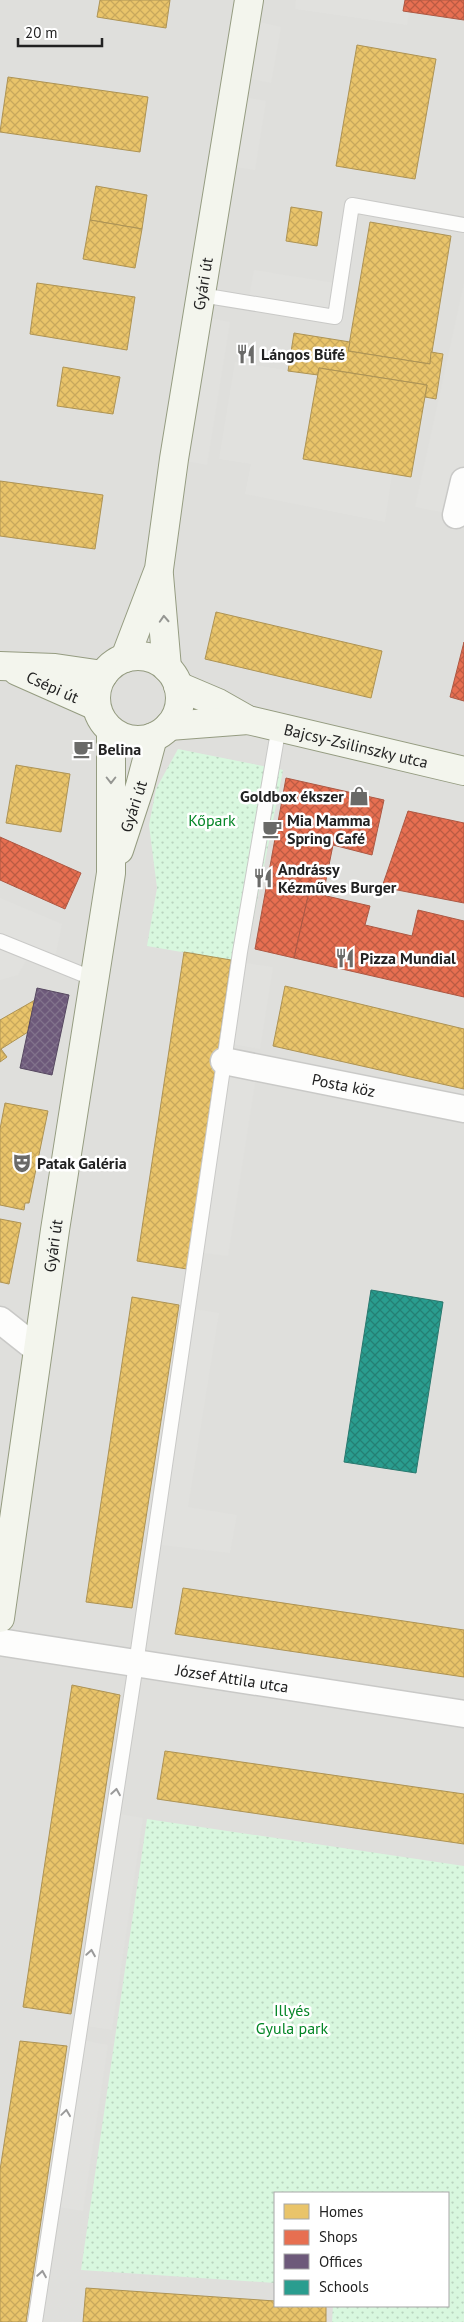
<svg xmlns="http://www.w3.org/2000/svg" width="464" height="2322" font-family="'PT Sans',sans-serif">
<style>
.residential{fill:#dfdfdc;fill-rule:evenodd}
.park{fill:url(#park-dots)}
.parking{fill:#e1e1de}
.homes{fill:url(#homes-cross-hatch);stroke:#ad9354}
.shops{fill:url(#shops-cross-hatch);stroke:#ac5843}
.offices{fill:url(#offices-cross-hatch);stroke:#564860}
.schools{fill:url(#schools-cross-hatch);stroke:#28786e}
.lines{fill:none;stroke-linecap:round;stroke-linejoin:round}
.lane-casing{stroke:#c9c9c7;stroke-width:16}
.street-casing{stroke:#c9c9c7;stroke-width:29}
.secondary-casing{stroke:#959c81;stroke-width:30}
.lane{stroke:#fdfdfc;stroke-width:14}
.street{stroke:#fdfdfc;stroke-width:26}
.secondary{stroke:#f3f5ed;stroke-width:28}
.oneway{stroke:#959692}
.oneway2{stroke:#9a9a9a}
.labels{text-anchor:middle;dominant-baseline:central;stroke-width:5;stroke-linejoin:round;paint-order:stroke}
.street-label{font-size:16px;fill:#222;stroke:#fff}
.poi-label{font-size:16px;font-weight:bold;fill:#222;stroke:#fff;text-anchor:start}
.park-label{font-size:16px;fill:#058627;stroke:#fff}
</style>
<defs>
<pattern id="park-dots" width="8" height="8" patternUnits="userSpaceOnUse" patternTransform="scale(1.25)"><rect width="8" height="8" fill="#d8f7de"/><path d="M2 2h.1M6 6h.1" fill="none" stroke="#b9d3be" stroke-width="1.8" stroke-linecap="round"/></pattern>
<pattern id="homes-cross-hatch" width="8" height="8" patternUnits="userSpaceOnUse" patternTransform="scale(1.25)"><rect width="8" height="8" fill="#e9c46a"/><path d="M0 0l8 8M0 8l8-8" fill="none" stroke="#c8a85c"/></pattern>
<pattern id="shops-cross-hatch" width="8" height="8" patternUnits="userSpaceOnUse" patternTransform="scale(1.25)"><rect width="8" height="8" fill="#e76f51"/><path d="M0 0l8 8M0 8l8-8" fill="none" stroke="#bb5b43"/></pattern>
<pattern id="offices-cross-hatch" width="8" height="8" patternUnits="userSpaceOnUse" patternTransform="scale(1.25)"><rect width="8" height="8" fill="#6d597a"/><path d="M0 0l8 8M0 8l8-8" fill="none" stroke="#81728b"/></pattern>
<pattern id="schools-cross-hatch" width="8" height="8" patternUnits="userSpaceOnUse" patternTransform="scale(1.25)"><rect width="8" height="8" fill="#2a9d8f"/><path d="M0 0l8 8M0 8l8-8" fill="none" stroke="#248074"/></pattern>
</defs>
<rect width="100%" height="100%" fill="#f0f0eb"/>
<path class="residential" d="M0,0H464V2322H0ZM275,2193H448V2306H275Z"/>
<g class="park">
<path d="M178,749L283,770L245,963L147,946L157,888L149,825L156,789Z"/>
<path d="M147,1819L464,1866V2322H332L333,2306H448V2193H275V2283L81,2270Z"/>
</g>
<g class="parking">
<path d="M296,0H411L407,25L295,9Z"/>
<path d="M246,19L281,27L271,83L236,76Z"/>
<path d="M233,95L266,101L255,170L222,165Z"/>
<path d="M254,270L335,283L328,316L248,303Z"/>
<path d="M464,283V481L456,515L415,507Z"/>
<path d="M198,316L230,322L207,465L174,459Z"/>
<path d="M235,362L318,375L304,459L392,474L385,522L245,494L251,464L219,459Z"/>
<path d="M0,898L62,924L54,963L30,954L18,975L0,980Z"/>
<path d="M239,962L273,967L260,1049L226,1043Z"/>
<path d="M222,1071L256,1077L228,1256L196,1252Z"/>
<path d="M188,1308L219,1313L188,1507L237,1515L230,1553L153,1544Z"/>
<path d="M113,1813L143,1818L112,2030L80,2025Z"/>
<path d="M77,2039L108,2045L83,2211L52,2206Z"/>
</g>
<g class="homes">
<path d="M100,0H170L166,28L97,17Z"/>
<path d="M357,45L436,59L415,179L336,166Z"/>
<path d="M8,77L148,97L140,152L0,132Z"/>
<path d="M96,186L147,195L142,229L90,220Z"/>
<path d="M291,207L322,212L317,246L286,241Z"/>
<path d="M90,220L142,229L135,268L83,259Z"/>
<path d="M370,222L451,236L430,364L348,351Z"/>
<path d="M37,283L135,297L127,350L30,334Z"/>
<path d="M294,333L350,342L348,351L430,364L431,352L443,354L436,399L425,397L427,385L319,368L318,375L288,371Z"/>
<path d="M63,367L120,377L113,414L57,406Z"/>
<path d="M319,368L427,385L411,477L303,459Z"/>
<path d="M0,481L103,495L95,549L0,536Z"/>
<path d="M216,612L382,651L371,698L205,659Z"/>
<path d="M16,765L70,774L61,832L6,823Z"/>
<path d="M184,952L231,960L187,1269L137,1261Z"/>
<path d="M285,986L464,1029V1089L273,1046Z"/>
<path d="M35,1000L28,1032L1,1049L7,1057L0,1062V1020Z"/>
<path d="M5,1103L48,1111L29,1203H25L24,1210L0,1205V1129Z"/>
<path d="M0,1219L21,1223L9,1284L0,1282Z"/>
<path d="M132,1297L179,1305L132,1608L86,1602Z"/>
<path d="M183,1588L464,1630V1677L175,1634Z"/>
<path d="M72,1685L120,1695L71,2014L23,2007Z"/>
<path d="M165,1751L464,1794V1844L157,1799Z"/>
<path d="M20,2041L67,2046L26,2322H0V2170Z"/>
<path d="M86,2288L275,2301V2306H326V2322H83Z"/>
</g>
<g class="shops">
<path d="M405,0H464V20L403,11Z"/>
<path d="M464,642V701L450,697Z"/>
<path d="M286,778L384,800L372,855L333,845L323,895L309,892L294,958L255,949Z"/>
<path d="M408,811L464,823V903L382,887Z"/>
<path d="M0,837L81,873L65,909L0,880Z"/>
<path d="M309,892L370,906L365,925L412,936L418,910L464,921V997L294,958Z"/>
</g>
<path class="offices" d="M37,988L69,995L52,1075L20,1068Z"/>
<path class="schools" d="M371,1290L443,1302L416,1473L344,1462Z"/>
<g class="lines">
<defs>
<g id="lane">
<path d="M201,295L335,317L352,205L464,225"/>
<path d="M0,941L94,979"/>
<path d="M35,2322L136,1664L240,952L279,726"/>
</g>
<g id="street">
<path d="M456,515L464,481"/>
<path id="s1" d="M224,1061L464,1109"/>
<path d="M0,1320L38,1350"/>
<path id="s2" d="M0,1642L464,1714"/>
</g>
<g id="secondary">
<path d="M159,575L167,668"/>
<circle cx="138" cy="698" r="42"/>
<path id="s3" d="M125,658L159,569L174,459L249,0"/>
<path d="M0,666L55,668L103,675"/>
<path id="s4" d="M17,671L96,706"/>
<path id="s5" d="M178,686L218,703L248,720L464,771"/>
<path d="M169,726L248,720"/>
<path id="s6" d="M119,850L140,786L153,737"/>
<path id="s7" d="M0,1618L55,1230L111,873V731"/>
</g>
</defs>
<use href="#lane" class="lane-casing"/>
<use href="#street" class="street-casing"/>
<use href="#secondary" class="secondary-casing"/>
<use href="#lane" class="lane"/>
<use href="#street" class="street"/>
<use href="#secondary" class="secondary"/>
</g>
<defs><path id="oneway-chevron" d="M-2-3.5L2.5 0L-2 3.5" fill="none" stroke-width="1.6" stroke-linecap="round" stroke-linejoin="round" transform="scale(1.25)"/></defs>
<g class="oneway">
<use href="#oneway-chevron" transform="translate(164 619) rotate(-93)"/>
<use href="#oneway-chevron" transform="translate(111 780) rotate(90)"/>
</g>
<g class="oneway2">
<use href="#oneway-chevron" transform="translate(116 1792) rotate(-81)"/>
<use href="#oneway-chevron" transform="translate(91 1953) rotate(-81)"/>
<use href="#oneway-chevron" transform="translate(66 2113) rotate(-82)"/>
<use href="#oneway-chevron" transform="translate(42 2274) rotate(-81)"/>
</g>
<defs>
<symbol id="restaurant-bare" viewBox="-9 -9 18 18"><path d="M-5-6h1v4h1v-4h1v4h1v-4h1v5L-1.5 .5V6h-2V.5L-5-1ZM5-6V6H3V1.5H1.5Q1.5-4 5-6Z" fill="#6a6a68" stroke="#fff" stroke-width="2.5" paint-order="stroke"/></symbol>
<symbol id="cafe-bare" viewBox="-9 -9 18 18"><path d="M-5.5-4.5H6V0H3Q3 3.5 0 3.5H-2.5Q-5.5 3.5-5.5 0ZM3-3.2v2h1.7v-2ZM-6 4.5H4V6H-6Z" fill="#6a6a68" stroke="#fff" stroke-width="2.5" paint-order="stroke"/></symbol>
<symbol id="shop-bare" viewBox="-9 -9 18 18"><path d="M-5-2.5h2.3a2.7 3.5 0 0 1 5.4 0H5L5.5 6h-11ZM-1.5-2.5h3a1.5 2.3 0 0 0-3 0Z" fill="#6a6a68" stroke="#fff" stroke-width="2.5" paint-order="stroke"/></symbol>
<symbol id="theatre-bare" viewBox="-9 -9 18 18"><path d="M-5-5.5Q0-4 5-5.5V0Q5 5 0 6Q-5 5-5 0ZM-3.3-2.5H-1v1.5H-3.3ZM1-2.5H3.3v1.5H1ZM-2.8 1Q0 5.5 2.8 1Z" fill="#6a6a68" stroke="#fff" stroke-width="2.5" paint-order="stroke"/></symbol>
</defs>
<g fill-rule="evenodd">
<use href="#restaurant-bare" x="232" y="340" width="28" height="28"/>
<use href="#cafe-bare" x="69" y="735" width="28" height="28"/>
<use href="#shop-bare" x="345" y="782" width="28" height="28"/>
<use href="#cafe-bare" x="258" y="815" width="28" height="28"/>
<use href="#restaurant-bare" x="249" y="864" width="28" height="28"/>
<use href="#restaurant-bare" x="331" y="944" width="28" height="28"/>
<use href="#theatre-bare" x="8" y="1149" width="28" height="28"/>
</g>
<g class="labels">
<g class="street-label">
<text stroke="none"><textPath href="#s3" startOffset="384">Gyári út</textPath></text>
<text stroke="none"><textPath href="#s4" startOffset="39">Csépi út</textPath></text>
<text stroke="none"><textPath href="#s5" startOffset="189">Bajcsy-Zsilinszky utca</textPath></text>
<text stroke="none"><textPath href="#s6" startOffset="46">Gyári út</textPath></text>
<text stroke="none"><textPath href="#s1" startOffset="122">Posta köz</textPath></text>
<text stroke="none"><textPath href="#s7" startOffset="376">Gyári út</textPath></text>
<text stroke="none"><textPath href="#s2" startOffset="235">József Attila utca</textPath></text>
</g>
<g class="poi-label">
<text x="261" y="354">Lángos Büfé</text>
<text x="98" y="749">Belina</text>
<text x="344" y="796" text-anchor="end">Goldbox ékszer</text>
<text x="287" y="820">Mia Mamma<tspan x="287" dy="18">Spring Café</tspan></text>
<text x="278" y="869">Andrássy<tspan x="278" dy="18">Kézműves Burger</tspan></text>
<text x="360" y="958">Pizza Mundial</text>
<text x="37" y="1163">Patak Galéria</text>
</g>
<g class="park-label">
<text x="212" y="820">Kőpark</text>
<text x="292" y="2010">Illyés<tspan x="292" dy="18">Gyula park</tspan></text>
</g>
</g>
<rect x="274" y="2192" width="175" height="115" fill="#ffffff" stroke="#a7a7a7"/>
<rect x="284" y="2204" width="25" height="15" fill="#e9c46a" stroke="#a7a7a7"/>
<text x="319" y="2217" font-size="15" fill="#222222">Homes</text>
<rect x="284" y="2230" width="25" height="15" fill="#e76f51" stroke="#a7a7a7"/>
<text x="319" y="2242" font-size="15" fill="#222222">Shops</text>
<rect x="284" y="2254" width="25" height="15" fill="#6d597a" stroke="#a7a7a7"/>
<text x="319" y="2267" font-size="15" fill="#222222">Offices</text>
<rect x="284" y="2280" width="25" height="15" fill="#2a9d8f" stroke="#a7a7a7"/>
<text x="319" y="2292" font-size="15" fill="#222222">Schools</text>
<path d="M18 38v8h84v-8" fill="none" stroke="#222222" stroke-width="2.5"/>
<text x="25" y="38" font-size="15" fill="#222222" stroke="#ffffff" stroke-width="4" paint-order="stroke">20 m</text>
</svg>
